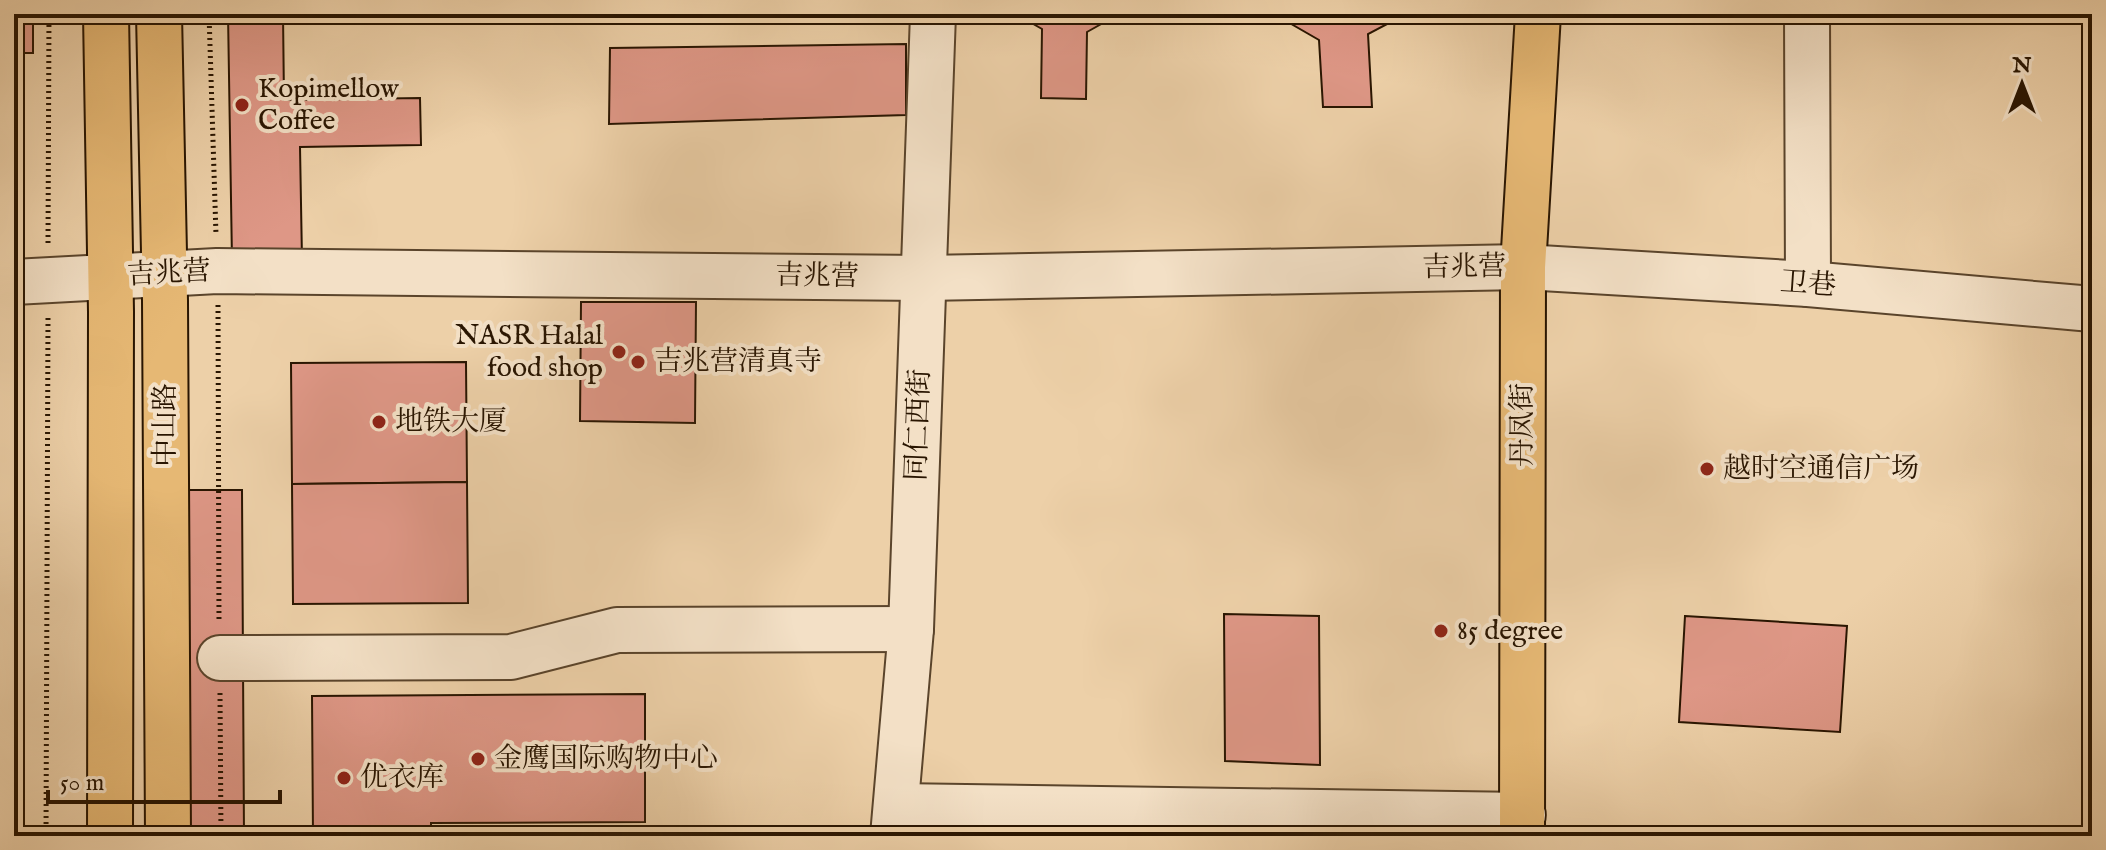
<svg xmlns="http://www.w3.org/2000/svg" width="2106" height="850" font-family="'IM FELL English','Noto Serif SC',serif">
<style>
.building{fill:#de9786;stroke:#291501;stroke-width:2}
.lines{fill:none;stroke-linecap:round;stroke-linejoin:round}
.minor-casing{stroke:#5a442b;stroke-width:48}
.major-casing{stroke:#291501;stroke-width:48}
.path{stroke:#291501;stroke-width:5;stroke-dasharray:2 4;stroke-linecap:butt}
.minor{stroke:#f3e0c6;stroke-width:44}
.major{stroke:#e6b874;stroke-width:44}
.poi-dot{fill:#8f2418;stroke:#f3e0c6;stroke-width:3}
.labels{text-anchor:middle;dominant-baseline:central;stroke-width:8;stroke-linejoin:round;paint-order:stroke}
.poi-label{font-size:28px;fill:#291501;stroke:#f3e0c6;text-anchor:start}
.street-label{font-size:28px;fill:#291501;stroke:#f3e0c6}
</style>
<rect width="100%" height="100%" fill="#edd0a8"/>
<filter id="stains"><feTurbulence type="fractalNoise" baseFrequency=".0025" numOctaves="4"/><feColorMatrix values="0 0 0 0 .2 0 0 0 0 .09 0 0 0 0 .02 0 0 0 .5 -.17"/></filter>
<radialGradient id="worn" r=".72"><stop offset=".6" stop-color="#630" stop-opacity="0"/><stop offset="1" stop-color="#630" stop-opacity=".3"/></radialGradient>
<g class="building">
<rect x="14" y="14" width="19" height="39"/>
<path d="M228,14H283L284,100L420,98L421,145L300,147L302,259L232,261Z"/>
<path d="M1016,14H1119L1087,32L1086,99L1041,98L1042,29Z"/>
<path d="M1274,14H1406L1368,34L1372,107H1323L1319,40Z"/>
<path d="M906,44V115L609,124L610,48Z"/>
<path d="M581,302H696L695,423L580,421Z"/>
<path d="M466,362L467,482L292,484L291,363Z"/>
<path d="M467,482L468,603L293,604L292,484Z"/>
<path d="M145,490H242L244,836H146Z"/>
<path d="M1224,614L1319,616L1320,765L1225,761Z"/>
<path d="M1685,616L1847,626L1840,732L1679,722Z"/>
<path d="M645,694V822L431,823V836H313L312,696Z"/>
</g>
<g class="lines">
<defs>
<g id="minor">
<path d="M1807,14L1808,284"/>
<path d="M14,282L217,271L925,278L1523,267L1808,284L2092,309"/>
<path d="M220,658L511,657L617,630L911,629"/>
<path d="M896,806L1523,815"/>
<path d="M893,836L911,629L933,14"/>
</g>
<g id="major">
<path d="M106,14L111,312L110,836"/>
<path d="M159,14L165,301L168,836"/>
<path d="M1522,836L1523,267L1538,14"/>
</g>
</defs>
<use href="#minor" class="minor-casing"/>
<use href="#major" class="major-casing"/>
<g class="path">
<path d="M209,14L216,235"/>
<path d="M48,243L49,14"/>
<path d="M218,305L219,623"/>
<path d="M220,693L221,836"/>
<path d="M46,836L48,317"/>
</g>
<use href="#minor" class="minor"/>
<use href="#major" class="major"/>
</g>
<g class="poi-dot">
<circle cx="242" cy="105" r="8"/>
<circle cx="619" cy="352" r="8"/>
<circle cx="638" cy="362" r="8"/>
<circle cx="379" cy="422" r="8"/>
<circle cx="1707" cy="469" r="8"/>
<circle cx="1441" cy="631" r="8"/>
<circle cx="478" cy="759" r="8"/>
<circle cx="344" cy="778" r="8"/>
</g>
<g class="labels">
<g class="poi-label">
<text x="258" y="89">Kopimellow<tspan x="258" dy="32">Coffee</tspan></text>
<text x="603" y="336" text-anchor="end">NASR Halal<tspan x="603" dy="32">food shop</tspan></text>
<text x="654" y="362">吉兆营清真寺</text>
<text x="395" y="422">地铁大厦</text>
<text x="1723" y="469">越时空通信广场</text>
<text x="1457" y="631">85 degree</text>
<text x="494" y="759">金鹰国际购物中心</text>
<text x="360" y="778">优衣库</text>
</g>
<g class="street-label">
<text transform="translate(1464 268) rotate(-1)">吉兆营</text>
<text transform="translate(169 274) rotate(-3)">吉兆营</text>
<text transform="translate(817 277) rotate(1)">吉兆营</text>
<text transform="translate(1808 285) rotate(4)">卫巷</text>
<text transform="translate(166 425) rotate(-90)">中山路</text>
<text transform="translate(919 425) rotate(-88)">同仁西街</text>
<text transform="translate(1523 425) rotate(-90)">丹凤街</text>
</g>
</g>
<rect width="2106" height="850" fill="none" stroke="#edd0a8" stroke-width="48"/>
<rect x="16" y="16" width="2074" height="818" fill="none" stroke="#291501" stroke-width="4"/>
<rect x="24" y="24" width="2058" height="802" fill="none" stroke="#291501" stroke-width="2"/>
<g transform="translate(2022 84)" stroke="#f3e0c6" stroke-width="6" paint-order="stroke">
<path d="M0-6L14 30L0 20L-14 30Z" fill="#291501"/>
<text y="-12" font-size="22" font-weight="bold" text-anchor="middle" fill="#291501">N</text>
</g>
<path d="M48 790v12h232v-12" fill="none" stroke="#291501" stroke-width="4"/>
<text x="60" y="790" font-size="24" fill="#291501" stroke="#f3e0c6" stroke-width="6" paint-order="stroke">50 m</text>
<rect width="100%" height="100%" filter="url(#stains)"/>
<rect width="100%" height="100%" fill="url(#worn)"/>
</svg>
